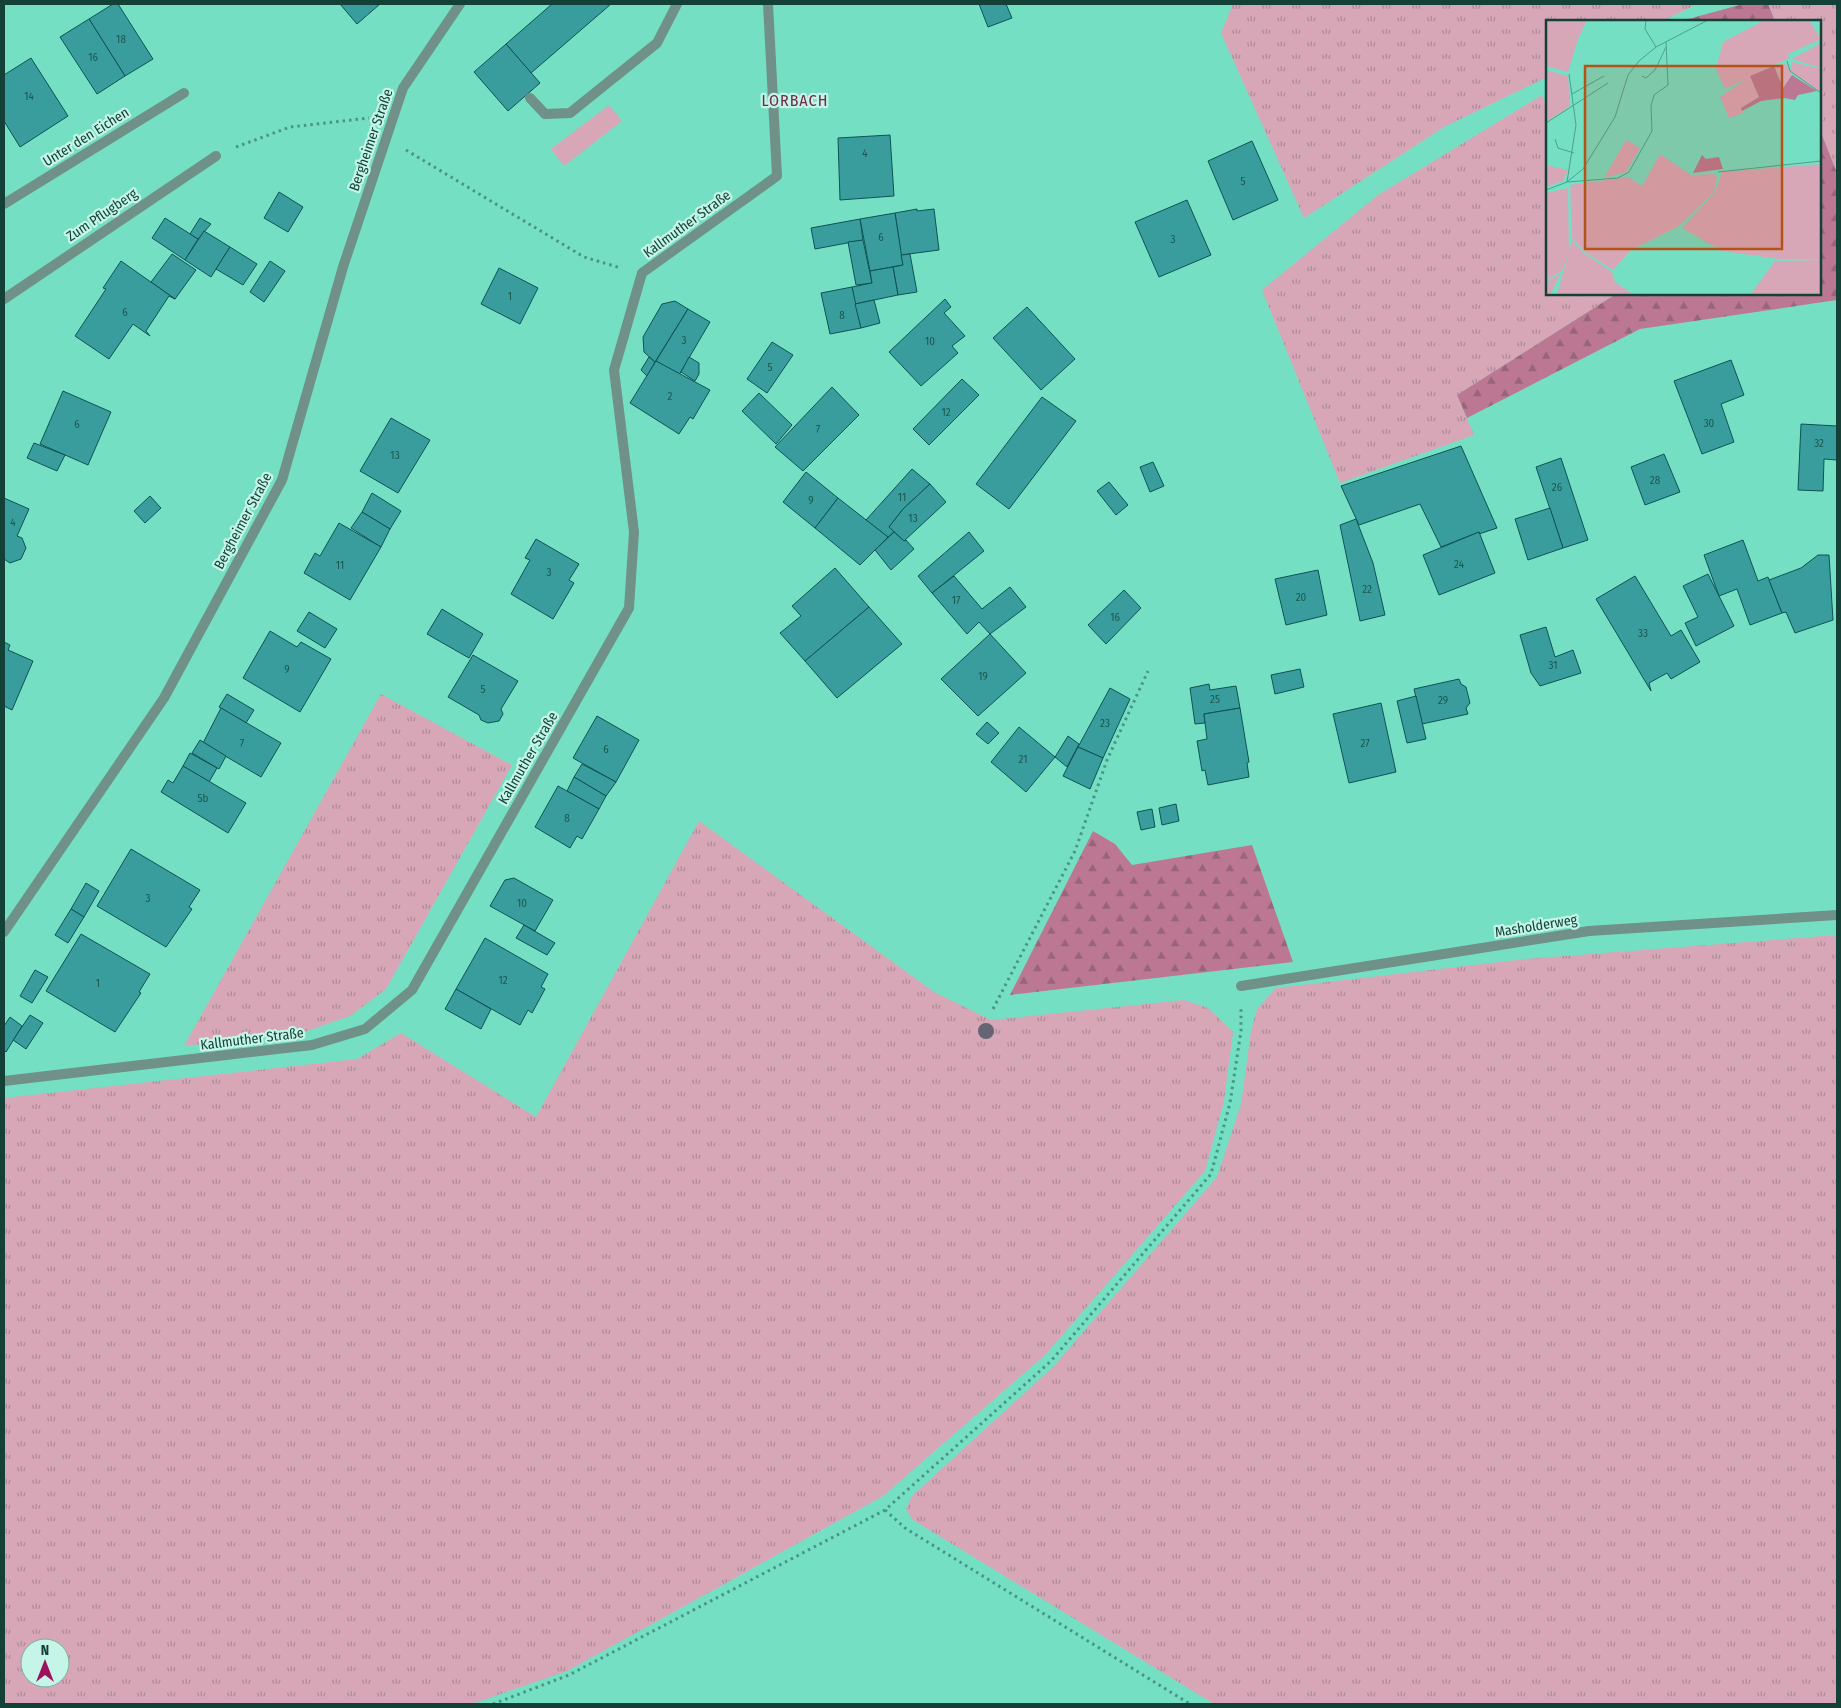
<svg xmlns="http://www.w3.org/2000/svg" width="1841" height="1708" font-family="'Fira Sans Condensed',sans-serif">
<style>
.grass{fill:url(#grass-tufts);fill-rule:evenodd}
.forest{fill:url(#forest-firs)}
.pitch{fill:#d7a7b8}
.building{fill:#399d9d;stroke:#0e5353}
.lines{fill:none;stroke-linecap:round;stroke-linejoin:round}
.path{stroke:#479582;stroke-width:3;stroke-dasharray:2.5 4;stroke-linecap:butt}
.service{stroke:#6f9188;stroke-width:10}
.minor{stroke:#6f9188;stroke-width:10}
.tertiary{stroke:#6f9188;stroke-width:10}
.tree{fill:#646472}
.labels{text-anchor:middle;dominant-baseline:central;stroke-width:4.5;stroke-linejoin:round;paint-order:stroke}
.number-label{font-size:11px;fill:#1c5850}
.street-label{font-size:14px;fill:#134137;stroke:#c4f5e7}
.quarter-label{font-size:16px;letter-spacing:1px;fill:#6e2c49;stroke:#c4f5e7}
.inset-road{fill:none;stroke:#4ea08c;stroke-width:1}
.view{fill:#b35317;fill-opacity:0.15;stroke:#b35317;stroke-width:2.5}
.inset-edge{fill:none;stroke:#134137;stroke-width:2.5}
</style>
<defs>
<pattern id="grass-tufts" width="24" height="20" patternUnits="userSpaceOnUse" patternTransform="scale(1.25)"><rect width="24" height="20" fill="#d7a7b8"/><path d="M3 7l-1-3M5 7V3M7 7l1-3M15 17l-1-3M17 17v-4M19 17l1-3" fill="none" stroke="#ad8a96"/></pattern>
<pattern id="forest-firs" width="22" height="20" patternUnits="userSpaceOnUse" patternTransform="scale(1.25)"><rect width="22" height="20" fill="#bc7892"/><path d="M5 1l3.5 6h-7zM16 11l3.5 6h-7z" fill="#986478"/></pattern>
</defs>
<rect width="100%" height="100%" fill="#75dfc4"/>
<g class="grass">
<path d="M1233,4H1698L1662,21H1547V77L1444,127L1304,218L1221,33Z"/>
<path d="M1768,4H1837V173L1820,130V21H1775Z"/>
<path d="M1542,95L1547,107V294H1616L1457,395L1474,435L1340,483L1262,290L1378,195Z"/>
<path d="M381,694L512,765L386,989L350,1016L301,1033L184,1046Z"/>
<path d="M699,821L934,992L991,1020L1184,1000L1208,1008L1233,1032L1224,1101L1205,1171L1045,1355L883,1496L567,1671L472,1704H4V1098L357,1059L401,1033L536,1117ZM30,1648H60V1678H30Z"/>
<path d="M1837,935V1704H1214L913,1520L906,1509L912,1496L1054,1366L1217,1177L1241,1104L1251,1031L1257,1009L1276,988L1525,959Z"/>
</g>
<g class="forest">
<path d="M1743,4H1768L1775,21H1681Z"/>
<path d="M1820,130L1837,173V300L1640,329L1467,418L1457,395L1616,294H1820Z"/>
<path d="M1093,831L1115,844L1132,865L1252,845L1293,962L1010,995Z"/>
</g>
<path class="pitch" d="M609,105L622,121L564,166L551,149Z"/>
<g class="building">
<path d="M113,4H118L153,59L125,76L89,19Z"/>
<path d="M340,4H380L357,24Z"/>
<path d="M552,4H611L531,73L506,44Z"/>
<path d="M979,4H1006L1012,18L988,27Z"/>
<path d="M89,19L125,76L97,94L60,37Z"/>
<path d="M506,44L540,83L508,111L474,72Z"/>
<path d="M31,58L68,116L20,147L4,121V75Z"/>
<path d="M890,135L894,196L840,200L838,138Z"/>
<path d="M1252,141L1278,200L1233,220L1208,161Z"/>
<path d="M279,192L303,207L288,232L264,218Z"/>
<path d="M1187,200L1211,255L1159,277L1135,222Z"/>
<path d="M917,209V211L934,209L939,250L901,255L895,213Z"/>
<path d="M895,213L903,265L870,271L860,219Z"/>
<path d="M165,218L198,239L185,260L152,238Z"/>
<path d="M200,218L211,224L198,239L190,234Z"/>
<path d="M860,219L863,240L815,249L811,228Z"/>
<path d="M204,231L230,247L211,277L185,260Z"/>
<path d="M863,240L872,283L856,285L848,242Z"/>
<path d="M230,247L257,264L243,285L216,269Z"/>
<path d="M172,254L196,270L175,299L151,282Z"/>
<path d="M910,254L917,292L898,295L893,267L903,265L901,255Z"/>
<path d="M121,261L175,299L169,296L146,331L150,336L133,324L109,359L75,336L106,289L103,288Z"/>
<path d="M270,261L285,271L264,302L250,292Z"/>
<path d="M893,267L898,295L855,304L852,287L872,283L870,271Z"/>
<path d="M499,268L538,288L520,324L481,304Z"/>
<path d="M852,287L861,328L830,334L821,293Z"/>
<path d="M945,299L951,307L944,313L965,336L952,346L958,353L921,386L889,352Z"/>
<path d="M874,300L880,323L861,328L855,304Z"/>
<path d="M675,301L688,309L655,362L644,352L643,337L662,304Z"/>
<path d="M1027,307L1075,359L1041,390L993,338Z"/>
<path d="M688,309L710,322L679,375L656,361Z"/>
<path d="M772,342L793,355L767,393L747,379Z"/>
<path d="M649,357L655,362L647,376L641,370Z"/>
<path d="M689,357L699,363V374L695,381L681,372Z"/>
<path d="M1731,360L1744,395L1721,404L1734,442L1702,454L1674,381Z"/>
<path d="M656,361L710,390L693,419L690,417L679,434L630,403Z"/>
<path d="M962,379L979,395L929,445L913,429Z"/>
<path d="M832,387L859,415L803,471L775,447Z"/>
<path d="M63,391L111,412L88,465L40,444Z"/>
<path d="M759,393L792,425L776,444L742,411Z"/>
<path d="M1042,397L1076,421L1009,509L976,484Z"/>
<path d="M391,418L430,440L398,493L360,471Z"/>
<path d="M1801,424L1837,426V460L1824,459L1823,491L1798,490Z"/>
<path d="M34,443L65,455L57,471L27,458Z"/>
<path d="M1461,446L1497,528L1479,534V532L1441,547L1420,504L1359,525L1341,486Z"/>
<path d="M1664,454L1680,492L1645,505L1631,467Z"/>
<path d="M1561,458L1588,540L1563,548L1536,467Z"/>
<path d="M1153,462L1164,486L1150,492L1140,467Z"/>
<path d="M912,469L930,484L903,509L889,527L894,532L888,537L866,520Z"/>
<path d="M806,472L838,498L815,528L783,502Z"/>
<path d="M1109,482L1128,505L1116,515L1097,491Z"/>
<path d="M930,484L946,502L904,541L889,527L903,509Z"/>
<path d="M372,493L401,511L390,529L362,512Z"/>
<path d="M150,496L161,508L145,523L134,511Z"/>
<path d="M4,498L29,509L17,536L22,538L26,548L21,559L10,563L4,559Z"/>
<path d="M838,498L888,537L860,565L815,528Z"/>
<path d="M1550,508L1563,548L1528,560L1515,519Z"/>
<path d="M362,512L390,529L381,547L351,528Z"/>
<path d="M1356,519L1373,563L1385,615L1360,621L1340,525Z"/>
<path d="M339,523L381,547L350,600L304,573L315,553L320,556Z"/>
<path d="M894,532L904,541L906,540L914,549L891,570L875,550Z"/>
<path d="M969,532L984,551L932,593L918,576Z"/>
<path d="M1479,532L1495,573L1439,595L1423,555Z"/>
<path d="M536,539L579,564L569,580L574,583L553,619L511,594L530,560L525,558Z"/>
<path d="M1743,540L1758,581L1768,577L1782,613L1750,625L1737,589L1719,596L1704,555Z"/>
<path d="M1818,555H1829L1833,620L1795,633L1786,612L1782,613L1769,580L1801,568Z"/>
<path d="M835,568L869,607L805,661L780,633L801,616L792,606Z"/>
<path d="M1318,570L1327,615L1286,625L1275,579Z"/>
<path d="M1708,574L1734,626L1696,646L1685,623L1698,617L1683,586Z"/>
<path d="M954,576L982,609L1010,587L1026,607L990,634L979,622L967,634L932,593Z"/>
<path d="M1635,576L1671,636L1681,630L1700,662L1671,679L1667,673L1649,683L1651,691L1596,599Z"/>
<path d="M1124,590L1141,608L1106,644L1088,625Z"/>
<path d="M869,607L902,644L837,698L805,661Z"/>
<path d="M442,609L483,634L469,658L427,634Z"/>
<path d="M309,612L337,629L325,648L297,631Z"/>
<path d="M1546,627L1555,657L1573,650L1581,673L1540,686L1531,673L1520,635Z"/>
<path d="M270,631L297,647L301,642L331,659L300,712L243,678Z"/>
<path d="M990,634L1026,673L978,716L941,679Z"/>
<path d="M4,642L10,645L8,650L33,661L12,710L4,706Z"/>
<path d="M473,655L518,681L501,709L503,714L499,721L488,723L481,720L479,715L448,697Z"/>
<path d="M1300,669L1304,687L1275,694L1271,675Z"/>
<path d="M1459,679L1461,684L1466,687L1470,703L1466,708L1468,714L1422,724L1414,689Z"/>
<path d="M1209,684L1210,690L1236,686L1240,708L1204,714L1205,723L1195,724L1190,688Z"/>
<path d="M1110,688L1130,699L1103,758L1078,747Z"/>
<path d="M227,694L254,710L246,723L219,707Z"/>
<path d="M1416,696L1426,739L1407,743L1397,701Z"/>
<path d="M1381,703L1396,772L1349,783L1333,714Z"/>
<path d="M221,708L281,743L261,777L203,743Z"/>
<path d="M1240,708L1249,762L1247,763L1249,777L1208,785L1205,770L1202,771L1197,741L1207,739L1204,714Z"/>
<path d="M597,716L639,740L616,782L573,758Z"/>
<path d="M987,722L999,733L988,744L976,734Z"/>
<path d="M1019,727L1055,757L1026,792L991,762Z"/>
<path d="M1068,736L1079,744L1067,767L1055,757Z"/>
<path d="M200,740L226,756L219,769L192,753Z"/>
<path d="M1078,747L1103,758L1090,789L1063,776Z"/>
<path d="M190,753L217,768L209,782L183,766Z"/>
<path d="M582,764L616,782L606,796L574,777Z"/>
<path d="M183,766L246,803L228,833L161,792L168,780L173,783Z"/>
<path d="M574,777L606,796L599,809L567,791Z"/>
<path d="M558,786L599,809L582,839L577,836L570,848L535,827Z"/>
<path d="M1176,804L1179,821L1162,825L1159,808Z"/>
<path d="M1152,809L1155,827L1141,830L1137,812Z"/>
<path d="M131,849L200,890L189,907L192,909L166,947L97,906Z"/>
<path d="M514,878L553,900L535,931L490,906L505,880Z"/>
<path d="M86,883L99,891L84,917L71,909Z"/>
<path d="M71,909L84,917L68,943L55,935Z"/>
<path d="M524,925L555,943L547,955L516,938Z"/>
<path d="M81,934L150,974L139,992L141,993L115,1032L46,991Z"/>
<path d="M485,938L548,974L541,987L545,989L532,1013L528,1010L520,1025L456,989Z"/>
<path d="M35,970L48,977L32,1003L20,996Z"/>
<path d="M456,989L491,1009L481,1029L445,1009Z"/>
<path d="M30,1015L43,1023L26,1049L13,1040Z"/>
<path d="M10,1017L22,1026L6,1052L4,1050V1026Z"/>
</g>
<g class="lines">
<g class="path">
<path d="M236,147L290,127L369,118"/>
<path d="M406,150L584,257L621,268"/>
<path d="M993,1009L1075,851L1107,760L1148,671"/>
<path d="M885,1510L905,1528L1190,1704"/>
<path d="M493,1704L569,1675L885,1510L1051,1361L1211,1174L1230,1103L1241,1031V1007"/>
</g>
<path class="service" d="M530,98L545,114L570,113L657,43L677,4"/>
<g class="minor">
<path d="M4,204L184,93"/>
<path d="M4,299L216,156"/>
<path d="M1241,986L1589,931L1837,915"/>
<path d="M4,1081L312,1045L365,1029L412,990L629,608L634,532L614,370L642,273L777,176L768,4"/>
</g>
<path class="tertiary" d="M4,932L164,698L282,480L343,267L403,88L460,4"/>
</g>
<circle class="tree" cx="986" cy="1031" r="8"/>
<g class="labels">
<g class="number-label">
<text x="121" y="39">18</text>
<text x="93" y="57">16</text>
<text x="29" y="96">14</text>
<text x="865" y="153">4</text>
<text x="1243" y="181">5</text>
<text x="881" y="237">6</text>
<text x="1173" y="239">3</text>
<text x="510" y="296">1</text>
<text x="125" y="312">6</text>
<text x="842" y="315">8</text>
<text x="684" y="340">3</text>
<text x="930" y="341">10</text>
<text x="770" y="367">5</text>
<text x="670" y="396">2</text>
<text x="946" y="412">12</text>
<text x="1709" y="423">30</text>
<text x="77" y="424">6</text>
<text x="818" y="429">7</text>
<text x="1819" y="443">32</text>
<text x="395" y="455">13</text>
<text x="1655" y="480">28</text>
<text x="1557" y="487">26</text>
<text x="902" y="497">11</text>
<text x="811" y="500">9</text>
<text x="913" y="518">13</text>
<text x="13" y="522">4</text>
<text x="1459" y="564">24</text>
<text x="340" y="565">11</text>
<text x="549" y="572">3</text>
<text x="1367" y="589">22</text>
<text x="1301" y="597">20</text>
<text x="956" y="600">17</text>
<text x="1115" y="617">16</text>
<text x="1643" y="633">33</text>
<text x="1553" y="665">31</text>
<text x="287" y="669">9</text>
<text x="983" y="676">19</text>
<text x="483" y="689">5</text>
<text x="1215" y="699">25</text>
<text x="1443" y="700">29</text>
<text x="1105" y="723">23</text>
<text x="242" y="743">7</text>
<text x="1365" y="743">27</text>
<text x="606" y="749">6</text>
<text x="1023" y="759">21</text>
<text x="203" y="798">5b</text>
<text x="567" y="818">8</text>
<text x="148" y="898">3</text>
<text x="522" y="903">10</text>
<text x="503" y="980">12</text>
<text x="98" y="983">1</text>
</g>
<g class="street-label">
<text transform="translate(86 137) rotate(-32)">Unter den Eichen</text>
<text transform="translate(371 140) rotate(-71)">Bergheimer Straße</text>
<text transform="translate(102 215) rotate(-34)">Zum Pflugberg</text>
<text transform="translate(687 224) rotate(-36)">Kallmuther Straße</text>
<text transform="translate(243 521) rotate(-62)">Bergheimer Straße</text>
<text transform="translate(528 758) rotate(-60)">Kallmuther Straße</text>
<text transform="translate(1536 926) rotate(-9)">Masholderweg</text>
<text transform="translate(252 1039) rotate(-7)">Kallmuther Straße</text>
</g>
<g class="quarter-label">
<text x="795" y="100">LORBACH</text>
</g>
</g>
<g transform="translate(1546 20)">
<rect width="275" height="275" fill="#75dfc4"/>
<path d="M0,0H41L32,19L22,52L0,46ZM219,0H263L275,19L242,34L243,38L179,69L170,49L177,22ZM275,23V48L246,39L247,38ZM246,42L275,49V72L244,51ZM239,43L246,55L237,68L228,46ZM0,50L22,56L24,86L0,102ZM204,56L213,77L195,88L197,93L183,98L174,77ZM80,120L94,128L80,152L58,158ZM114,134L145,155L168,154L171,157L168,172L133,206L85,230L67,250L40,233L26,218L24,165L82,157L96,166ZM275,144V239H232L176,231L136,208L169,172L176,152ZM0,145L22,150L17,161L0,167ZM22,168L23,232L16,251L0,260V173ZM26,220L39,234L66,252L69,262L88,275H11ZM275,240V275H204L229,241ZM15,253L4,275H0V262Z" fill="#d7a7b8"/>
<path d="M228,46L237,68L246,55L271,71L252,75L249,80L238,78L215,81L196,91L195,88L213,77L204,56ZM156,135L160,139L173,137L177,149L147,153Z" fill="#bc7892"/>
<path class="inset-road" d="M100,0L99,9L110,27M241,41L244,51L275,73M96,56L100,58L109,50L120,27M26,74L58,56M0,103L62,63M9,119L12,128L28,133M172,152L275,141M21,162L72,158L83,152L106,111L105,86L108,75L122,65L120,22M21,162L30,105L23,54M0,170L21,162L37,149L69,97L82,55L93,41L110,27L162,0"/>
<path class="view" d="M39,46H236V229H39Z"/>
<rect width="275" height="275" class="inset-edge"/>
</g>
<rect width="1841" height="1708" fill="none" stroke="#134137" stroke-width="10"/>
<g transform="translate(45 1663)"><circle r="24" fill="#c4f5e7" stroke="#7dada1"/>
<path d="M0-4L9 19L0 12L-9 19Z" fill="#9e115d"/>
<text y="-8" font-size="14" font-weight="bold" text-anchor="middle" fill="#134137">N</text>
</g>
</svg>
